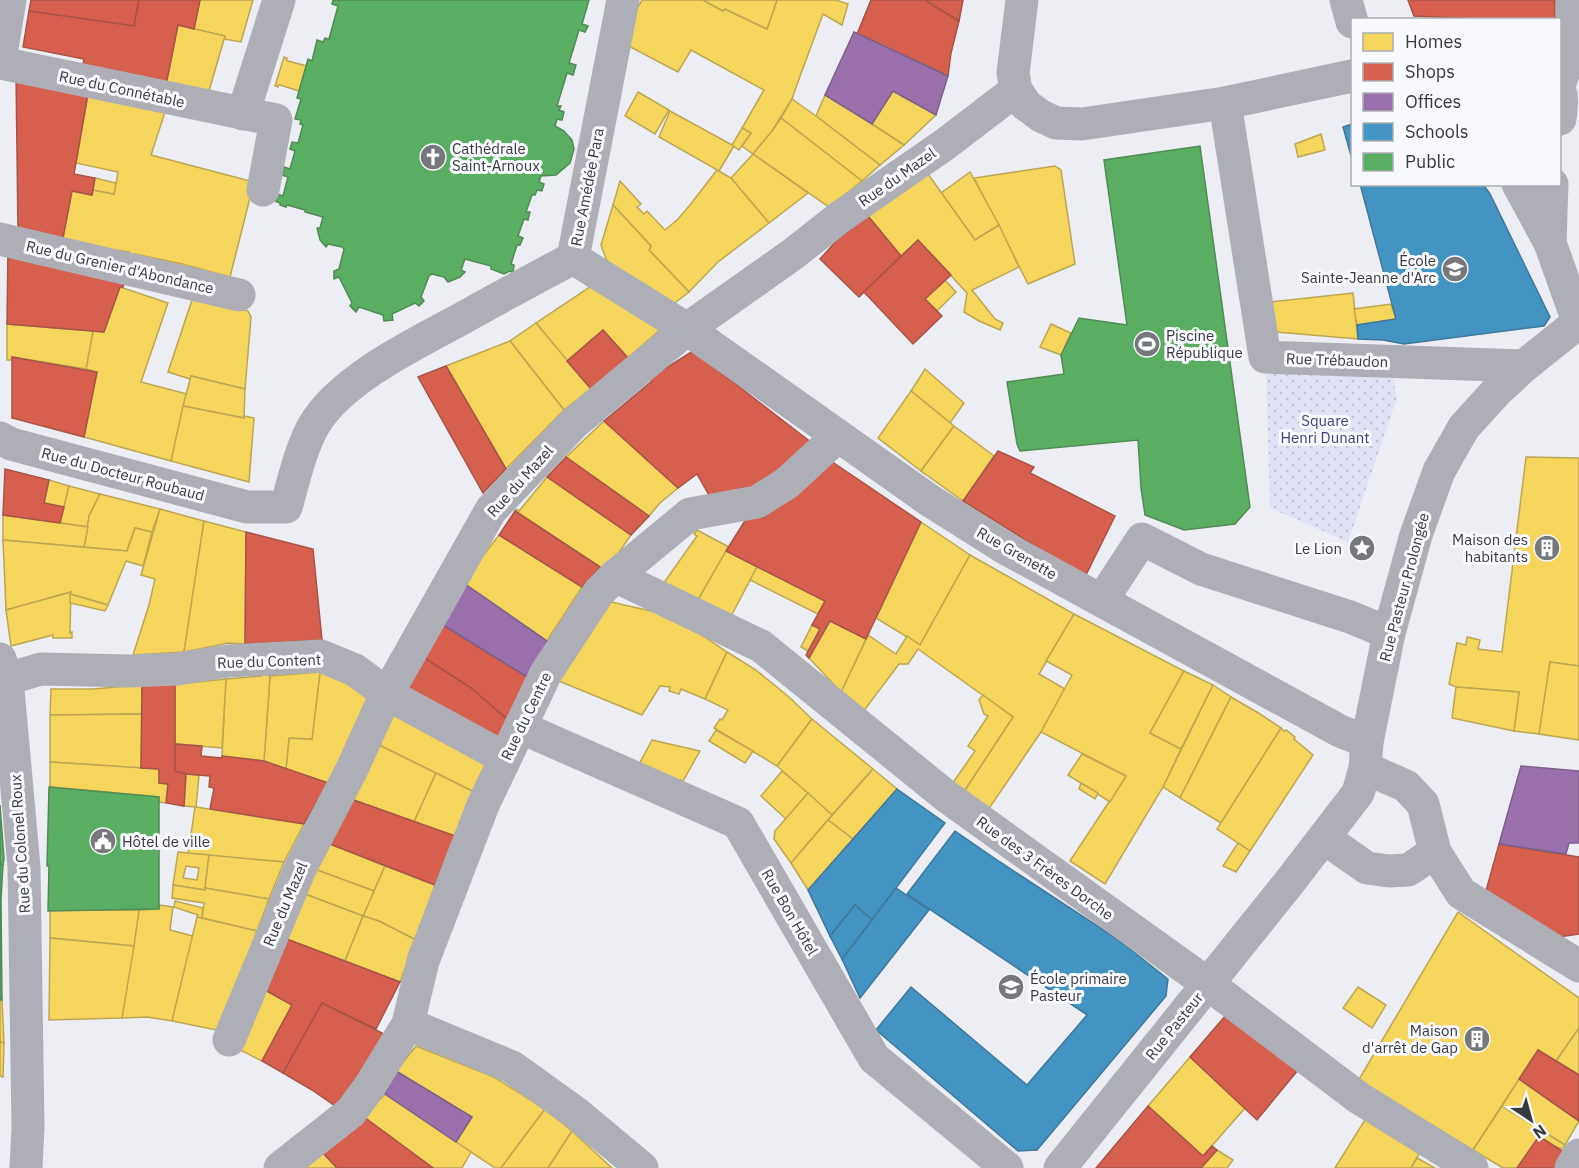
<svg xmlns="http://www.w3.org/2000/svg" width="1579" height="1168" font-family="'IBM Plex Sans',sans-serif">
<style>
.park{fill:url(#park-dots)}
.homes{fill:#f6d55c;stroke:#bda652;stroke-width:1.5;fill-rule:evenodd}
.shops{fill:#d6604d;stroke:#a75448;stroke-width:1.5}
.offices{fill:#9970ab;stroke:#7c608a;stroke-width:1.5}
.schools{fill:#4393c3;stroke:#40789a;stroke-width:1.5}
.public{fill:#5aae61;stroke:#508b56;stroke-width:1.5}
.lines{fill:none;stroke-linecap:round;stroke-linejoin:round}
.minor{stroke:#aeaeb6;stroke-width:33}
.labels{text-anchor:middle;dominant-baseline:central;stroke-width:6;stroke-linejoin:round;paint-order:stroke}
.street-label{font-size:15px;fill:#38393c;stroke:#f9faff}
.poi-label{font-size:15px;fill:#38393c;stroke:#f9faff;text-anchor:start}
.park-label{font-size:15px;fill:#3d3e7a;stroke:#f9faff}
</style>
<defs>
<pattern id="park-dots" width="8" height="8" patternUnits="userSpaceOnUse" patternTransform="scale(1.5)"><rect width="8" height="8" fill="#e0e2f5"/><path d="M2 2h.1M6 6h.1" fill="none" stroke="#c1c3d3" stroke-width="1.8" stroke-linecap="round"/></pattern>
</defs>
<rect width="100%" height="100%" fill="#edeef3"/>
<path class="park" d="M1266,366L1392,374L1397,398L1348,542L1270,508Z"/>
<g class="homes">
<path d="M200,0H253L241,42L224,39L225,36L194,29Z"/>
<path d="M642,0H703L723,11L725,9L767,29L777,0H836L848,4L842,25L823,14L799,79L792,99L772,131L753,154L742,146L751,133L742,128L764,90L691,50L678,72L619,41Z"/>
<path d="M703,0H777L767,29L725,9L723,11Z"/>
<path d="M178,25L225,36L208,94L166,85Z"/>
<path d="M284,57L287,58L286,59L288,61L307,66L299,91L280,85H278V87L275,86Z"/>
<path d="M89,88L168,103L151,155L254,182L230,277L182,264L135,254L128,256L129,252L62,243L72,191L92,195L93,190L114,194L118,172L76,163Z"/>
<path d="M893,91L936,115L904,145L872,124Z"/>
<path d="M638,92L669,110L655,134L625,116Z"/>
<path d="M825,95L872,124L904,145L880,165L816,116Z"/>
<path d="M792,99L816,116L880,165L862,181L781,118Z"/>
<path d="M670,111L734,146L719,171L659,137Z"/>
<path d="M781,118L862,181L829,207L753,154L772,131Z"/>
<path d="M742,128L751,133L739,150L732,145Z"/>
<path d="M1321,134L1325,150L1298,157L1295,144Z"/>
<path d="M753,154L808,193L769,223L731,178Z"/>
<path d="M1055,166L1061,170L1075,264L1028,284L974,178Z"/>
<path d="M717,170L731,178L769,223L718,262L689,292L649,250L651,246L613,205L620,181L641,204L637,207L644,214L647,211L665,230L678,219L690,205Z"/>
<path d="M970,172L999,225L975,240L941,193Z"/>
<path d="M928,174L975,240L999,225L1019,267L972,290L995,319L1003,323L1000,330L979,321L964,312L967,293L918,240L901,256L868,216Z"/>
<path d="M95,178L116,183L114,194L93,190Z"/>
<path d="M613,205L651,246L649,250L689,292L672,305L608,264L601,245Z"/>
<path d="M945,280L956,292L937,311L925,299Z"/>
<path d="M596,283L662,328L628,358L603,330L567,361L536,323Z"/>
<path d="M120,287L168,303L141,382L187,394L171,461L84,437L97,372L86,369L93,331L104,332Z"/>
<path d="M1353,293L1358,339L1276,332L1270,302Z"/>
<path d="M194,294L248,311L251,317L245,389L191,376L190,379L168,372Z"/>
<path d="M1391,304L1396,319L1357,325L1354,309Z"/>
<path d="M536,323L591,389L564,410L510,341Z"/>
<path d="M7,324L93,331L86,369L12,357V360H7Z"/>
<path d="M1051,324L1071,333L1061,355L1040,347Z"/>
<path d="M510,341L564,410L506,469L446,366Z"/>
<path d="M925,369L964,403L950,423L911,391Z"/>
<path d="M191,376L245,389L244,418L183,406Z"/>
<path d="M911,391L954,426L921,471L878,438Z"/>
<path d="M183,406L244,418V416L254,418L249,482L171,461Z"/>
<path d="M604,421L678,488L660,503L649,516L566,457Z"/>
<path d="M954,426L994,456L963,501L921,471Z"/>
<path d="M1526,457L1579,458V666L1550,662L1539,734L1514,731L1519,692L1456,687L1449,684L1457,643L1466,645L1467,637L1480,640L1478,649L1502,652Z"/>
<path d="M547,477L631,535L606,571L515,511L516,509L519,511Z"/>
<path d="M49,480L69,486L64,507L44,503Z"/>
<path d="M69,486L100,494L89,516L88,527L60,523Z"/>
<path d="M100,494L160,509L152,532L135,528L127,551L84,547L89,516Z"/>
<path d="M160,509L204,521L184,652L133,655L149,605L155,579L141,575Z"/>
<path d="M3,515L88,527L84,547L3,540Z"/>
<path d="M204,521L246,532L245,644L228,643L184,652Z"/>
<path d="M921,522L970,555L920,645L876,618Z"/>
<path d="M135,528L152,532L143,566L126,561L108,605L70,594L71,592L6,610L3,540L127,551Z"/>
<path d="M697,530L729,547L695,605L663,584L697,536L694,534Z"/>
<path d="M499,535L582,587L547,641L465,584L482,557Z"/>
<path d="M726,551L757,567L728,622L695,605Z"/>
<path d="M970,555L1074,614L1039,674L1065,689L1041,732L988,810L963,793L1013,717L918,649L908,664H899L863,712L841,692L868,635L896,654L907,636L920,645Z"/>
<path d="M757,567L825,601L818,614L750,580Z"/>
<path d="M71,592L70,633L72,632V638H53V635L11,646L6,610Z"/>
<path d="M70,594L108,605L105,611L70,603Z"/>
<path d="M607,601L655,612L700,634L727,652L705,699L681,689L679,694L669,691L670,687L660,686L642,715L556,680Z"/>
<path d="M1074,614L1184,671L1150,733L1181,749L1163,787L1105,884L1070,861L1126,776L1041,732L1072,675L1046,661Z"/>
<path d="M830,621L866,639L841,692L809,658Z"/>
<path d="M812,625L820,629L808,651L801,647Z"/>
<path d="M727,652L756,670L789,697L812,719L777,766L714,728L720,719L722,720L728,710L705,699Z"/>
<path d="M1550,662L1579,666V740L1539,734Z"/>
<path d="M1184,671L1213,685L1181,749L1150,733Z"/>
<path d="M320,672L373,695L328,783L286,769L289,738L312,739Z"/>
<path d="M320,672L312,739L289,738L286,769L264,761L270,676Z"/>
<path d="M264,674L270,676L264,761L222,756L226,679L261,676Z"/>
<path d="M226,679L222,748L175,744V683L179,684Z"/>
<path d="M142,685V714L50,715L51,689H92Z"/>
<path d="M1213,685L1231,697L1180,798L1163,787Z"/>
<path d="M1456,687L1519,692L1514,731L1452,718Z"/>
<path d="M983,695L1013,717L963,793L952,784L975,751L968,746L988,716L984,714L979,700Z"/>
<path d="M1231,697L1260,714L1281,728L1221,823L1180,798Z"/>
<path d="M393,711L489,764L474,792L379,745Z"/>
<path d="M142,714L141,768L50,762V715Z"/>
<path d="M812,719L873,769L832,815L777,766Z"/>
<path d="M1281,728L1284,731L1286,730L1295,737L1294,739L1313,755L1250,851L1217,829Z"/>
<path d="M716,730L753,751L745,763L709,741Z"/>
<path d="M652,740L700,751L683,781L637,768Z"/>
<path d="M379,745L436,773L414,822L351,799Z"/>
<path d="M1082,754L1126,776L1110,802L1068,775Z"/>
<path d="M50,762L159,769V783L168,784L166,803L159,802V797L50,787Z"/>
<path d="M873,769L897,789L853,839L828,820Z"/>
<path d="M782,771L808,793L786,819L761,796Z"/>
<path d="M436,773L474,792L455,836L414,822Z"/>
<path d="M186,774L199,775L196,807L184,806Z"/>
<path d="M1081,783L1098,793L1095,799L1079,789Z"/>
<path d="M808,793L832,815L791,863L774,839L775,831Z"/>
<path d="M195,807H196L304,824L284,862L188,854Z"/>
<path d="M828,820L853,839L808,890L791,863Z"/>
<path d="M1238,843L1250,851L1236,872L1223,866Z"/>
<path d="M330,844L385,866L374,891L317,870Z"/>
<path d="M178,852L209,855L205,890L173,885ZM186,866L199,868L197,880L183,878Z"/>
<path d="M209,855L284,862L269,899L205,888Z"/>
<path d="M385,866L435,885L416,940L379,921L363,916Z"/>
<path d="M317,870L374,891L363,916L305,894Z"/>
<path d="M173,885L205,890V888L269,899L257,931L202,918L204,903L172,898Z"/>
<path d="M305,894L363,916L345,961L284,938Z"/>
<path d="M175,901L203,908L202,918L197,917L198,915L174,907Z"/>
<path d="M159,905L173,907L170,930L193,936L172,1021L147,1017L122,1018L139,910L159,909Z"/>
<path d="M50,910H139L134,946L50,938Z"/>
<path d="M1458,912L1579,998V1028L1556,1061L1538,1050L1473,1150L1358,1081Z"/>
<path d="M363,916L379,921L416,940L400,982L345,961Z"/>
<path d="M197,917L257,931L221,1031L172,1021Z"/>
<path d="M50,938L134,946L122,1018L49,1020Z"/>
<path d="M1358,987L1386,1005L1372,1028L1343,1008Z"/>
<path d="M263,989L292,1005L262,1061L238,1049Z"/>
<path d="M0,1000H2L4,1043L0,1042Z"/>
<path d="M1579,1028V1075L1556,1061Z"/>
<path d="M0,1042L4,1043L3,1077L0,1076Z"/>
<path d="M416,1046L494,1077L545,1109L501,1168H495L456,1142L472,1117L396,1071Z"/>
<path d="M1190,1057L1245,1108L1203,1156L1148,1106Z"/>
<path d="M1519,1079L1579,1121L1565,1145L1502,1106Z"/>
<path d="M385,1094L471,1152L462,1168H433L364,1117Z"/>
<path d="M1502,1106L1565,1145L1562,1149L1557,1147L1544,1168H1503L1473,1150Z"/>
<path d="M545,1109L572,1131L548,1168H501Z"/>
<path d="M1368,1115L1422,1149L1411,1168H1335Z"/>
<path d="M572,1131L612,1168H548Z"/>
<path d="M1217,1150L1233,1160L1227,1168H1201Z"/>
<path d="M323,1153L337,1168H305Z"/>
<path d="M1417,1158L1435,1168H1411Z"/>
</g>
<g class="shops">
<path d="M31,0H139L134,26L29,11Z"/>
<path d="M139,0H200L194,29L178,25L166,85L83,65L84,59L23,47L29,11L134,26Z"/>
<path d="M871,0H925L959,21L951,53L948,76L857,34Z"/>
<path d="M925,0H963L959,21Z"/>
<path d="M1408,0H1555V20H1493L1414,16Z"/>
<path d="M16,74L89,88L74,174L95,178L92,195L72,191L62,243L18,230Z"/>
<path d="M868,216L901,256L859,297L820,259L838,239Z"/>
<path d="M918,240L951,275L925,299L942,316L913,344L864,292Z"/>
<path d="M8,249L128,272L123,287H120L104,332L7,324Z"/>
<path d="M603,330L628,358L591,389L567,361Z"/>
<path d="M693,351L812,443L756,492L710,497L697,474L678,488L604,421L652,381L650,378Z"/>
<path d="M12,357L97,372L84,437L12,418Z"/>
<path d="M446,366L506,469L483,493L418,377Z"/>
<path d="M998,451L1034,467L1030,473L1115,516L1085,577L963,501Z"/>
<path d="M566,457L649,516L631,535L547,477Z"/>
<path d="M831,461L921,522L866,639L830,621L809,658L806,655L820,629L812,625L825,601L726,551L751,511L763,518L793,491Z"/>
<path d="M5,469L49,480L44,503L64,507L60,523L3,515Z"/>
<path d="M515,511L600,567L582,587L499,535Z"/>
<path d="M246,532L313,549L322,640L245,644Z"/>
<path d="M435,620L529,678L508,720L471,688L420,655Z"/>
<path d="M420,655L471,688L508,720L498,739L403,688Z"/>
<path d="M175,683V771L186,773L184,806L166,803L168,784L159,783V769L141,768L142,685Z"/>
<path d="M175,744L202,746L201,756L222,758V756L264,761L328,783L304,824L210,809L214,788L209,787L210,776L186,774L175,771Z"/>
<path d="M351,799L455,836L435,885L330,844Z"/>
<path d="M1499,844L1579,857V934L1552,938L1484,898Z"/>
<path d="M284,938L400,982L376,1029L322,1003L283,1073L262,1061L292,1005L263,989Z"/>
<path d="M322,1003L386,1035L338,1108L312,1090L283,1073Z"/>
<path d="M1226,1015L1298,1070L1257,1120L1190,1057Z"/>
<path d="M1538,1050L1579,1075V1121L1519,1079Z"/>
<path d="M1148,1106L1203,1156L1212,1146L1217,1150L1201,1168H1096Z"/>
<path d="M364,1117L398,1142L433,1168H337L323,1153Z"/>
<path d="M1539,1136L1565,1153L1556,1168H1517Z"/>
</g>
<g class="offices">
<path d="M854,32L948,76L936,115L893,91L872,124L825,95Z"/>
<path d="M465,584L547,641L529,678L435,620Z"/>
<path d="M1521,766L1579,771V843H1569L1566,854L1499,844Z"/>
<path d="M396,1071L472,1117L456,1142L385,1094Z"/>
</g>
<g class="schools">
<path d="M1352,124V159L1343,127Z"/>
<path d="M1360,184H1483L1490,194L1550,317L1544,326L1404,344L1383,340L1358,339L1357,325L1396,319Z"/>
<path d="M897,789L945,823L872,920L855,905L830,936L808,890Z"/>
<path d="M955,831L1000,862L1116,938L1168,979L1166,996L1037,1150L1018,1151L876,1030L911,987L1027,1085L1087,1015L907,894Z"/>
<path d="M896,888L929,910L860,998L842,959Z"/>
<path d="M855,905L872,920L842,959L830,936Z"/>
</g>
<g class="public">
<path d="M333,0H589L582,24L588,26L585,32L579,30L569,63L576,65L573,75L567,73L557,106H561L559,110L564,112L562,120L557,119L555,126L564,131L572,140L574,149L570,163L556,175L541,176L539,182L544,184L542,191L537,190L535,195H532L526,212H530L528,220L524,219L518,236L523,238L520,245H517L511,264L514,265L513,273L510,271L504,274L491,269V266L465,259L461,270L465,272L460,277L448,282L444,277L432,274L429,276L421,297L424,301L419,306L415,303L392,314L393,320L384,321L383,315L359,307L356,312L350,306L352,303L339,277L334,279V271L339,269L344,249L342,247L328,244L326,247L320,240L317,228H320L323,217L305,212V210L287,205L286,207L280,205V203L275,201L277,194L283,196L288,177L282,175L284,167L290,169L295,151L290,149L292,142L298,143L303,125L300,124L301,120L295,119L301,99L297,98L308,59L312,61L317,40L323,42L325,38L329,39L338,6L332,4Z"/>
<path d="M1200,146L1250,507L1235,524L1184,530L1145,515L1141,488L1138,440L1020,451L1017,444L1007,382L1064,374L1061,355L1079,318L1127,325L1104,160Z"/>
<path d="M49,787L159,797V909L48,911L49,866H47Z"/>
<path d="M0,805L4,859L3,865L0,864Z"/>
<path d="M0,864L3,865L1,900L2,1000H0Z"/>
</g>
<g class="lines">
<g class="minor">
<path d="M1022,0L1013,73L1016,90L1026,105L1041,116L1056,123L1082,124L1225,103L1352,76"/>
<path d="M1346,0L1352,22"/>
<path d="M0,60L10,0"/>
<path d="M0,63L276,120L263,190"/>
<path d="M1560,83L1572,46V0"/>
<path d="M1560,91C1563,100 1561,109 1560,119"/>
<path d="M1225,103L1265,357L1524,366"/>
<path d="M243,114L279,0"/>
<path d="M1518,184L1550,243L1579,324"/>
<path d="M0,239L239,295"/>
<path d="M1550,243L1552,184"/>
<path d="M573,258L687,329L929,500L1005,548L1340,731L1367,742"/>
<path d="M573,258L623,0"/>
<path d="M0,438L11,444L247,507H286C294,480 300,450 314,425C341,379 415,344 461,319C498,298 536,278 573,258"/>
<path d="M615,576L761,646L946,796L1208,984L1359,1098L1472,1168"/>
<path d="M1102,600L1142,539L1201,569L1350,617L1389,633"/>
<path d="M0,659L7,679L24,867L28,1127L26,1168"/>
<path d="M7,679L41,669L130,671L177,669L228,661L321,656L355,670L387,694L505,758"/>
<path d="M520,727L738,823L874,1058L1007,1168"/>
<path d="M1365,768L1406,786L1423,804L1435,852L1461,893L1579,966"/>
<path d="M1324,838L1367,868L1389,871L1408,870L1435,852"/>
<path d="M408,1024L512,1067L576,1113L642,1168"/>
<path d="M229,1040L300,869L352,769L382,703L491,510L574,423L687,329L793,254L840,217L944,145L1016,90"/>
<path d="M280,1168L351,1112L370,1086L408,1024L423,961L483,805L546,673L599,592L615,576L690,514L757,502L787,483L838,436"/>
<path d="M1060,1168L1288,884L1358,793L1365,768L1367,742L1389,633L1416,535L1439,471L1464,427L1496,392L1524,366L1579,322"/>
<path d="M1571,1168L1579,1155"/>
</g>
</g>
<defs>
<symbol id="church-disc" viewBox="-11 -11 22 22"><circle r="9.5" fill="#77787c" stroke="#f9faff"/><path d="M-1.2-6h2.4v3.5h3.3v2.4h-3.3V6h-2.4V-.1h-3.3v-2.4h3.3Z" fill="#fff"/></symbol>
<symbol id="school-disc" viewBox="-11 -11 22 22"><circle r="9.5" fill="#77787c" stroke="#f9faff"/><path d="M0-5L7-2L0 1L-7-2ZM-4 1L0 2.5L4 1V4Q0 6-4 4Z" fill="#fff"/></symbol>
<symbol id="stadium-disc" viewBox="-11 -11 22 22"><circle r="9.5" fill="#77787c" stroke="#f9faff"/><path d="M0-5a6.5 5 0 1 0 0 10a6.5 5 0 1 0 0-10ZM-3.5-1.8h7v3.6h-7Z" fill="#fff"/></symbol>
<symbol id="sight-disc" viewBox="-11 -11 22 22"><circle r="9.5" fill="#77787c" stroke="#f9faff"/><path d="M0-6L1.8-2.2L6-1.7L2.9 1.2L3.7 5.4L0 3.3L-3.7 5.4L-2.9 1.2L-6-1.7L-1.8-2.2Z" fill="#fff"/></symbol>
<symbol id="building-disc" viewBox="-11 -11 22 22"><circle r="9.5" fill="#77787c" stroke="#f9faff"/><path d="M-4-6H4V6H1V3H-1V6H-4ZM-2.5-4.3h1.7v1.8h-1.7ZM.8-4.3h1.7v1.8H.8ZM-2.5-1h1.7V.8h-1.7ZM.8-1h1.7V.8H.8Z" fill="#fff"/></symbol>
<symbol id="civic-disc" viewBox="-11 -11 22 22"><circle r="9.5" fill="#77787c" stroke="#f9faff"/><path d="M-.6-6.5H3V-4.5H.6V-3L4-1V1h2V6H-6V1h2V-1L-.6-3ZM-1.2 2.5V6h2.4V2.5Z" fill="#fff"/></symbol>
</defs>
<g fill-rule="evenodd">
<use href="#church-disc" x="418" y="142" width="30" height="30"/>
<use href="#school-disc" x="1440" y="254" width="30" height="30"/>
<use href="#stadium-disc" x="1132" y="329" width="30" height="30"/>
<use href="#sight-disc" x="1347" y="533" width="30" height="30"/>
<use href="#building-disc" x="1532" y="533" width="30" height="30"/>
<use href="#civic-disc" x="88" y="826" width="30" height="30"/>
<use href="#school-disc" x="996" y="972" width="30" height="30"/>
<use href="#building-disc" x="1462" y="1024" width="30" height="30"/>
</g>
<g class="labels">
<g class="street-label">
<text transform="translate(122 89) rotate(12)">Rue du Connétable</text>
<text transform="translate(897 177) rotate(-35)">Rue du Mazel</text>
<text transform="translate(587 187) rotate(-79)">Rue Amédée Para</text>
<text transform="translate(120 267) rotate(13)">Rue du Grenier d'Abondance</text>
<text transform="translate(1337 360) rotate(2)">Rue Trébaudon</text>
<text transform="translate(123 474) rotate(15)">Rue du Docteur Roubaud</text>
<text transform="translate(520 481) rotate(-48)">Rue du Mazel</text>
<text transform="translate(1017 553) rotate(30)">Rue Grenette</text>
<text transform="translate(1404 587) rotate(-75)">Rue Pasteur Prolongée</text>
<text transform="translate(269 661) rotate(-2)">Rue du Content</text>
<text transform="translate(526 716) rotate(-64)">Rue du Centre</text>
<text transform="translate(20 844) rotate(-94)">Rue du Colonel Roux</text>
<text transform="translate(1045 868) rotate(36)">Rue des 3 Frères Dorche</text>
<text transform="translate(285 904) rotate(-67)">Rue du Mazel</text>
<text transform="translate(790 912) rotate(60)">Rue Bon Hôtel</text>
<text transform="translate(1174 1026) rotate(-51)">Rue Pasteur</text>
</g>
<g class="poi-label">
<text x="452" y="148">Cathédrale<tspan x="452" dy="17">Saint-Arnoux</tspan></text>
<text x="1436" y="260" text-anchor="end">École<tspan x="1436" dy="17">Sainte-Jeanne d'Arc</tspan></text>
<text x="1166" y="335">Piscine<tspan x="1166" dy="17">République</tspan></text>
<text x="1528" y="539" text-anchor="end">Maison des<tspan x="1528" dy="17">habitants</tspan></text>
<text x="1342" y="548" text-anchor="end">Le Lion</text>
<text x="122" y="841">Hôtel de ville</text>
<text x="1030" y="978">École primaire<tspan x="1030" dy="17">Pasteur</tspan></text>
<text x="1458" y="1030" text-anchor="end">Maison<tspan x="1458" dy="17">d'arrêt de Gap</tspan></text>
</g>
<g class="park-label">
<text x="1325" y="420">Square<tspan x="1325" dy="17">Henri Dunant</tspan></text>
</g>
</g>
<rect x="1351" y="18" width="210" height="168" fill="#f9faff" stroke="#acadb1" stroke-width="1.5"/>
<rect x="1363" y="33" width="30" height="18" fill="#f6d55c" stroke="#acadb1" stroke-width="1.5"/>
<text x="1405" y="48" font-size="18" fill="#38393c">Homes</text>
<rect x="1363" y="63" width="30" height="18" fill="#d6604d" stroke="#acadb1" stroke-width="1.5"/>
<text x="1405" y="78" font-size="18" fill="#38393c">Shops</text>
<rect x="1363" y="93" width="30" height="18" fill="#9970ab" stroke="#acadb1" stroke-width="1.5"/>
<text x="1405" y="108" font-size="18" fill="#38393c">Offices</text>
<rect x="1363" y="123" width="30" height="18" fill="#4393c3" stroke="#acadb1" stroke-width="1.5"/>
<text x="1405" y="138" font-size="18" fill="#38393c">Schools</text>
<rect x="1363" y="153" width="30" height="18" fill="#5aae61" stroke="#acadb1" stroke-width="1.5"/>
<text x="1405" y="168" font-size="18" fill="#38393c">Public</text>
<g transform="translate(1531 1120) rotate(144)" stroke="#f9faff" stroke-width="4.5" paint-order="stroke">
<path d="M0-4.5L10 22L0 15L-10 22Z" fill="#38393c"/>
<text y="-9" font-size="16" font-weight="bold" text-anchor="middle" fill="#38393c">N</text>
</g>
</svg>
